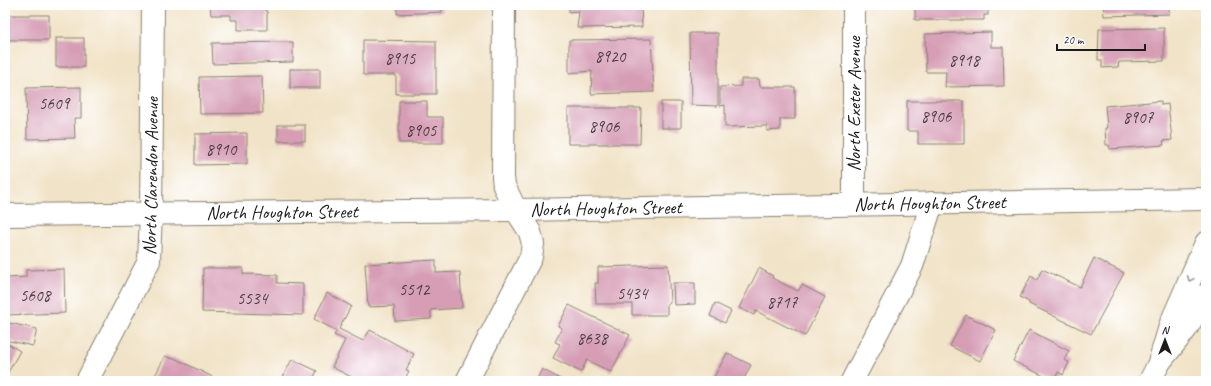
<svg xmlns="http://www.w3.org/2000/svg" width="1211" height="386" font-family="Caveat,sans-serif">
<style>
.building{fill:#d69db5}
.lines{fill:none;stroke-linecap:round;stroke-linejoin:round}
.street-casing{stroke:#868072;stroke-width:24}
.secondary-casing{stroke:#868072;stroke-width:24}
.street{stroke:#fff;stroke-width:22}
.secondary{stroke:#fff;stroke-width:22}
.oneway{stroke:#999}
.labels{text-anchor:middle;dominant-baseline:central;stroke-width:4;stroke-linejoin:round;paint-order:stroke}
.number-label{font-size:17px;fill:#4a3c42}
.street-label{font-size:19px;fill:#1c1c1c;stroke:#fff}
</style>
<rect width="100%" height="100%" fill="#fff"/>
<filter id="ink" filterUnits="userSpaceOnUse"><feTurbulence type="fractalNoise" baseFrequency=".025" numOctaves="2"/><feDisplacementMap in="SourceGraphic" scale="8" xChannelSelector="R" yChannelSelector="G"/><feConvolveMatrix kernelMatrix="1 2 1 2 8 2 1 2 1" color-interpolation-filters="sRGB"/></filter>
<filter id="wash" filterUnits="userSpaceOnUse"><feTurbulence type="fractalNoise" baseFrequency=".012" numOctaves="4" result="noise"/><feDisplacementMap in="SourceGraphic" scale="16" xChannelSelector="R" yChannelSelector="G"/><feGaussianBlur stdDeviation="0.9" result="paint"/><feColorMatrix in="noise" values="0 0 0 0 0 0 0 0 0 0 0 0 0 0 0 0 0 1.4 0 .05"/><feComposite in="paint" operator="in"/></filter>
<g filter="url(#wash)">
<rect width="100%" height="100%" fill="#f1e3c7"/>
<g id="blocks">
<g class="building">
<path d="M5,5H7V15H49V40H5Z"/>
<path d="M210,5H265V11H267V30H238V20H231V15H211Z"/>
<path d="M397,5H441L442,12L397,14Z"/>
<path d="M569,5H641L642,27L577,28L579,11L569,12Z"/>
<path d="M915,5H988V15H984V20H915Z"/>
<path d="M1103,5H1169V14L1104,16Z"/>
<path d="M1164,28V61L1119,62L1118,67L1102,68V60H1098L1099,29Z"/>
<path d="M991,32V47H1003L1004,86L945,87L946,72H926L925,34Z"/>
<path d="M690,33H718V106L691,105Z"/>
<rect x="56" y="38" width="28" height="29"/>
<path d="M651,39L654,92L591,94L592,71L569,73V40Z"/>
<path d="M363,40L436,41V94H396V75H363Z"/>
<path d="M293,42V62L213,64L212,43Z"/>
<rect x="290" y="69" width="30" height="19"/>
<path d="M262,76L263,113L200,114L199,77Z"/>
<path d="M741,79H759L760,87H795V119H780V130L767,131V126L725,127V105L720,106V87L741,86Z"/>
<path d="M81,87V118H74L75,138L27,139L26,88Z"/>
<path d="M5,90H6L7,131H5Z"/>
<path d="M399,101H427V117H443V143H399Z"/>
<path d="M907,101H964V144H918V131H907Z"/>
<path d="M1161,101V105L1168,104L1172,140L1163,141L1164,145L1110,149L1109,145H1106L1105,128H1107L1105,106Z"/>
<rect x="661" y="102" width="20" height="26"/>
<path d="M568,108H641L640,144H568Z"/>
<rect x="278" y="125" width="27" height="16"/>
<path d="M247,133V164L195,165V134Z"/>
<path d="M1094,258L1124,273L1091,334L1029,304V302L1020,297L1031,276L1037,280L1042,269L1080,287Z"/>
<path d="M436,260V273L460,272L462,308L431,310V319L395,321L394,306L368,307L365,264Z"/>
<path d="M668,265L670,303H667V315H632V304H596L595,283H598V267Z"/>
<path d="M203,268H243V274L277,275V283L303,284V315L202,312Z"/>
<path d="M759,268L773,276L772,278L798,291L802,285L825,297L805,336L756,311L754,315L739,308Z"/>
<path d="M64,269L65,313L5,315V278L26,277V270Z"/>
<path d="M673,283H695V304L674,305Z"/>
<path d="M327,293L351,306L339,329L363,341L370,330L414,354L406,370L409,371L404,381H359L332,367L345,340L334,335L337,331L314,319Z"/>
<path d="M715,303L731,311L725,323L710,316Z"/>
<path d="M569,305L630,335L611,372L587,360L581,372L553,358L560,344L555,342L562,328L558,326Z"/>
<path d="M966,315L996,330L980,361L950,346Z"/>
<path d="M5,322L37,329L33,346L5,340Z"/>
<path d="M1029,330L1069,351L1064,360L1069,362L1063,375L1058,372L1054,381L1013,361Z"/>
<path d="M5,342L20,351L6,376L5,375Z"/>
<path d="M727,353L751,365L743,381H716L713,379Z"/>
<path d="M165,356L173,359L174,358L215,378L214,381H156L153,380Z"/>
<path d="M292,359L317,371L312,381H281Z"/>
<path d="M542,369L564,381H536Z"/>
</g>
</g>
</g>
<g filter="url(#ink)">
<use href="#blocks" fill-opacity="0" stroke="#868072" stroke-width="1"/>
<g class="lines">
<defs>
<g id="street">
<path d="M854,204V5"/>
<path id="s1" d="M5,215L516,210L1206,199"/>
<path id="s2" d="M87,381L149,261L151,213L153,5"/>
<path d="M467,381L531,257L533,244L530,232L516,210L504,186L503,177L504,5"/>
<path d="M852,381L912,266L932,203"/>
</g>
<g id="secondary">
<path d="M1159,363L1171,323L1206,243"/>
<path d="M1150,381L1159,363L1186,329L1206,295"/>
</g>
</defs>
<use href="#street" class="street-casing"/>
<use href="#secondary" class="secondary-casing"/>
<use href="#street" class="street"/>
<use href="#secondary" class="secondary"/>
</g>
<defs><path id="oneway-chevron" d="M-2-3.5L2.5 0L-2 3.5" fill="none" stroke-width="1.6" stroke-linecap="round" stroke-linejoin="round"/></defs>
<use class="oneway" href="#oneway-chevron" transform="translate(1190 279) rotate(114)"/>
</g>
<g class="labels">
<g class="number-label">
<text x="610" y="56">8920</text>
<text x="400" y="58">8915</text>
<text x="964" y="60">8918</text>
<text x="54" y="103">5609</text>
<text x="936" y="116">8906</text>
<text x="1138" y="117">8907</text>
<text x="604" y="126">8906</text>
<text x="421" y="130">8905</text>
<text x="221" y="149">8910</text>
<text x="414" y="289">5512</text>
<text x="632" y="293">5434</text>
<text x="35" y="295">5608</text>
<text x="252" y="298">5534</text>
<text x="782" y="302">8717</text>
<text x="592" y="338">8638</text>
</g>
<g class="street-label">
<text transform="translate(854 104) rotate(-90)">North Exeter Avenue</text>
<text stroke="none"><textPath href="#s2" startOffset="220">North Clarendon Avenue</textPath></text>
<text stroke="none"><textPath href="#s1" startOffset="925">North Houghton Street</textPath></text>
<text stroke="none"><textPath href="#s1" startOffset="601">North Houghton Street</textPath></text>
<text stroke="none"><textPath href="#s1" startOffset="277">North Houghton Street</textPath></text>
</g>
</g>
<rect width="1211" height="386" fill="none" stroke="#fff" stroke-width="20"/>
<g transform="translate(1165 340)" stroke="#ffffff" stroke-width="3" paint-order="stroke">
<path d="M0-3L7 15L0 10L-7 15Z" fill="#1c1c1c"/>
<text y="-6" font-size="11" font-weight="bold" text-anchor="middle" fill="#1c1c1c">N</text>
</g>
<path d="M1057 44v6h88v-6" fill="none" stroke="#1c1c1c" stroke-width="2"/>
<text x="1063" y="44" font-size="12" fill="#1c1c1c" stroke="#ffffff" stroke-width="3" paint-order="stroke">20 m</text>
</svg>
